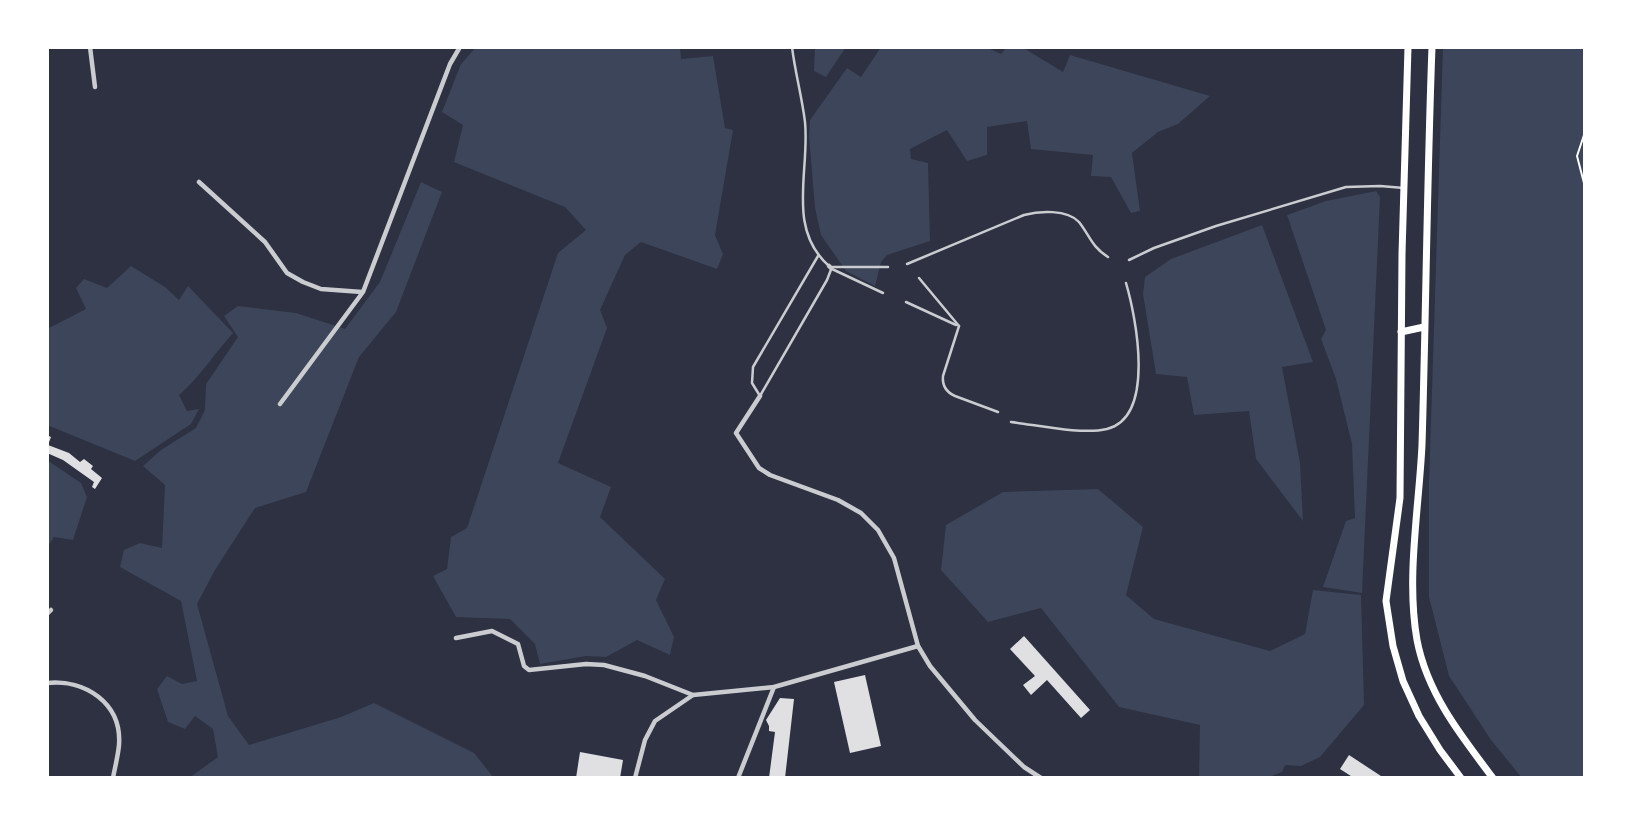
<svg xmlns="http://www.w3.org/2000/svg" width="1632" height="825" font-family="Karla,sans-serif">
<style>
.green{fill:#3c4559}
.building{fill:#e0e0e3}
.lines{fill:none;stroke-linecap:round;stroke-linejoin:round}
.path{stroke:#fff;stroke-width:2}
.service{stroke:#caccd0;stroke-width:2.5}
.minor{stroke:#caccd0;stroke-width:4.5}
.primary{stroke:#fff;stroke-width:7}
</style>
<rect width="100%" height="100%" fill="#2d3142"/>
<g class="green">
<path d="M476,47H680L681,59L713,56L725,128L733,130L715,235L723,254L717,269L641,242L625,255L600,310L607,328L558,463L611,487L600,517L665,579L656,600L674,637L670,655L637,640L606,657L586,656L540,664L535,644L510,619L456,617L433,576L447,569L451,537L467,528L558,253L586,230L565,207L454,162L463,125L442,112L461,64Z"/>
<path d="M815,47H846L826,77L814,71Z"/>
<path d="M881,47H986L1001,54L1007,47H1022L1063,72L1070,55L1210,96L1178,124L1158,132L1132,153L1140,211L1131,213L1111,177L1091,176L1093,155L1031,149L1027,121L987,127V155L967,161L947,130L910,149L911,159L928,163L930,241L887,255L881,262L875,286L846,271L821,235L815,208L809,136L810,120L847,68L861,77Z"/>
<path d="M1443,47H1585V778H1522L1491,740L1449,676L1429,597V484Z"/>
<path d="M421,182L442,192L396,312L359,357L306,492L255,508L215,570L197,604L228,716L249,745L341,717L374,703L474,753L494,778H189L218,757L213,729L195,716L185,729L168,722L157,689L167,676L182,684L197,681L181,601L120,567L124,550L140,543L162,548L165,485L143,466L161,450L196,428L205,410L206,384L238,337L224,316L238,306L296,313L345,329L380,282Z"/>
<path d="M1376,191L1380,197L1362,593L1323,587L1346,521L1355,518L1352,444L1336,379L1321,339L1326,330L1287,215L1326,201Z"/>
<path d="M1262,225L1313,362L1282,367L1300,463L1303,521L1256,459L1249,411L1194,415L1187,377L1156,374L1143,294L1145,277L1171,259Z"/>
<path d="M131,266L165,287L179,300L188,286L233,333C214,354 200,377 179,395L187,411L199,409L191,424L135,461L47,425V329L86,309L76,288L84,279L107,288Z"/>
<path d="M47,460L81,483L87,497L73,540L54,537L47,547Z"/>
<path d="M1098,489L1143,527L1126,595L1154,619L1270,651L1305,634L1313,590L1361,595L1364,705L1320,757L1301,766L1285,765L1282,772L1267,778H1199L1200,725L1119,707L1041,608L988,622L941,570L946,525L1003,492Z"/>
</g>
<g class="building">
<path d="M47,435L51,437L48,445L69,453L80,462L84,459L93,466L91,469L102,478L95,489L92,487L94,482L63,460L47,453Z"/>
<path d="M1024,636L1090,710L1081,718L1047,680L1031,695L1023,685L1035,676L1010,649Z"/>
<path d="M865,675L881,746L850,753L834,682Z"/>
<path d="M780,698L794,699L785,778H769L775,732L769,731V726L766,720Z"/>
<path d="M580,752L623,760L620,778H576Z"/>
<path d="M1349,755L1384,778H1354L1340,769Z"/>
</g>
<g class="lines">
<path class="path" d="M1585,132L1577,156L1585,187"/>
<g class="service">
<path d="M792,47C795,72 802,97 805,122C810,171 786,228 829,266"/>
<path d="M818,256L753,367L752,383L760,396L827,280L832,267H888"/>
<path d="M1129,260L1154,248L1216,226L1346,187L1380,186L1404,188"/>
<path d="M907,264L1024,215C1039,211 1067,209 1079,222C1090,236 1091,246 1108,257"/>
<path d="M832,269L883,293"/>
<path d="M919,278L959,326"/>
<path d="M906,302L956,325"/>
<path d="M959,326L943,376C942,386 946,392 955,396L998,412"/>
<path d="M1011,422C1037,425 1082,435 1107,429C1156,417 1136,317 1126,283"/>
</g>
<g class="minor">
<path d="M90,47L95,87"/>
<path d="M199,182L265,242L287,273L303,282L321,289L362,292"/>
<path d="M829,266L831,268"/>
<path d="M760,396L736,433L759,468L770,475L838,500L861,513L878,530L894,558L918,646L930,666L975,720L1024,767L1041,778"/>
<path d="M280,404L363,292L450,64L460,47"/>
<path d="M47,614L51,610"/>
<path d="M456,638L492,631L518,644L524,666L529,670L586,664L604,665L645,676L693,695L774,687L918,646"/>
<path d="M47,683C85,679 122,703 119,745C118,756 115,767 113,778"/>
<path d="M635,778L645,740L655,721L693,695"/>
<path d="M738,778L774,687"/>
</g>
<g class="primary">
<path d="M1408,47L1402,254L1400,498L1386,601L1393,646L1403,681L1419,716L1440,750L1461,778"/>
<path d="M1432,47C1427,180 1426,312 1422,445C1419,508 1406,578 1417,640C1427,693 1461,736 1493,778"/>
<path d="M1401,332L1424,327"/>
</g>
</g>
<rect width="1632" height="825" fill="none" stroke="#ffffff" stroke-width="98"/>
</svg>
